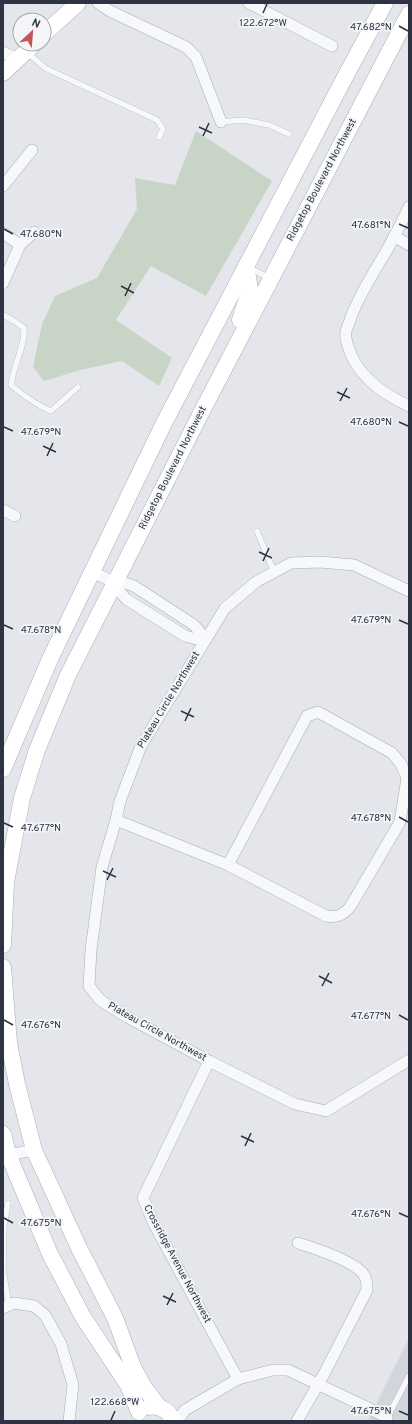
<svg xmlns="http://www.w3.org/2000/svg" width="412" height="1424" font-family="Overpass,sans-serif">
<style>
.built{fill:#d3d5dd}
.green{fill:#c8d5c6}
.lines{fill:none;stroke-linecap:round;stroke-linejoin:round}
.service-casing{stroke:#a9adb5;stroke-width:6}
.minor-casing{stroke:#a9adb5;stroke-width:12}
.secondary-casing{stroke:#a9adb5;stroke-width:17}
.service{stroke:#f7f8fa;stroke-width:5.5}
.minor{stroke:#f7f8fa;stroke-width:11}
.secondary{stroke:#fff;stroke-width:16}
.ticks{fill:none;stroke:#2d3343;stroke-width:1.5}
.labels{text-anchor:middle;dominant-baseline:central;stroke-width:3.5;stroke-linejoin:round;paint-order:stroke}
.street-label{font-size:10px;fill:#2d3343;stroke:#f4f5f8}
.ticks-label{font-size:10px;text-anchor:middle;fill:#2d3343;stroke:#f4f5f8;stroke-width:3.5;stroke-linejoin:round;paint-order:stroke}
</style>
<rect width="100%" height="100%" fill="#e4e6eb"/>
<path class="built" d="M409,1339V1421H368L395,1366Z"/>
<path class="green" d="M196,131L272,181L206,296L151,266L116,320L172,358L159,386L122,361L80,370L44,381L33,367L42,324L55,296L97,278L137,209L135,178L175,185Z"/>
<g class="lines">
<defs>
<g id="service">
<path d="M28,53L45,68L157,120L163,129L159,137"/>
<path d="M221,122L243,120L269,125L289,134"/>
<path d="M248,267L269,278"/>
<path d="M3,315L11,319L24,328C25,348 13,365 11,385C24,396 36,405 51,411L78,387"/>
<path d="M257,531L274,572"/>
<path d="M8,1203L4,1226L3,1269L9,1306"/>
<path d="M387,1418L409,1376"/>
</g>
<g id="minor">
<path d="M98,3L110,11L186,47L196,57L221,122"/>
<path d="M249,3L332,46"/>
<path d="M3,52L17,59"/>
<path d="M3,186L32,150"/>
<path d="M409,207C402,221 395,236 387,250C374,272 360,293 351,317C350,322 347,327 346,331C345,337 347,344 349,349C358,377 383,394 409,406"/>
<path d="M3,233L20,245"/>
<path d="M394,236L409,245"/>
<path d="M3,283L20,245L34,232"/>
<path d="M3,510L15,516"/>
<path d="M93,572L115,583H125L134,586L194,625L200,632L204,641"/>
<path d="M115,583L120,592L126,599L185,636L204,641"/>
<path d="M409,591L354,565L320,562L291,563L256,582L225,608L141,746L120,801L116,820L102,867L91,950L89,986L100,1000L127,1017L209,1061L295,1104L326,1111L409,1060"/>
<path d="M116,820L228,865L326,916C337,918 343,915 350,907L400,822L407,778L401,764L392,753L318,712L307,716L228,865"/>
<path d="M209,1061L143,1198L154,1224L238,1379"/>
<path d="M3,1156L34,1150"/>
<path d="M3,1308L14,1303L34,1306L45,1315L61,1344L73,1385L69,1421"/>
<path d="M177,1421L185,1410L238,1379L273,1370H288L387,1417"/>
<path d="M297,1421L324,1374L367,1290C367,1286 367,1279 364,1275C355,1261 314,1248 298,1243"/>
</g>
<g id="secondary">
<path d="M44,34L78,3"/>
<path d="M3,73L34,44"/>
<path d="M240,320L250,289L246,266"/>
<path d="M3,769L50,659L163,425L345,77L385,3"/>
<path d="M3,945L6,882L22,798L37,750L68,675L200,415L409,14"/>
<path d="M3,967L9,1043L17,1084L34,1150L79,1248L115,1318L133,1367L144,1387L159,1407"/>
<path d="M3,1134L8,1154L50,1254L83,1317L128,1385L139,1412"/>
<path d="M149,1407C160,1405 170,1411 173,1421"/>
</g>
</defs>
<use href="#service" class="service-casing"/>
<use href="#minor" class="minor-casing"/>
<use href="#secondary" class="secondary-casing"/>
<use href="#service" class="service"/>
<use href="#minor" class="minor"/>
<use href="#secondary" class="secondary"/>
</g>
<path class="ticks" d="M263,13L267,4M399,26L408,31M199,127L212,133M203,136L209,123M399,224L408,228M4,229L13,234M121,286L134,293M125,296L131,283M337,392L350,398M340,401L347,388M399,422L408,426M4,427L13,431M43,446L56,452M47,456L53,443M259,552L272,558M263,561L269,548M399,620L408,624M4,625L13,629M181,711L194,717M185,721L191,708M399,817L408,822M4,823L13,827M103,871L116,877M107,880L113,868M319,976L332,983M322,986L329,973M399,1015L408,1020M4,1020L13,1025M241,1136L254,1142M245,1146L251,1133M399,1213L408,1217M4,1218L13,1223M163,1296L176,1302M167,1305L173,1293M399,1411L408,1415M111,1420L115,1411"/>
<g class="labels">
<g class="street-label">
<text transform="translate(322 180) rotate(-62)">Ridgetop Boulevard Northwest</text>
<text transform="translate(173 468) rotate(-63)">Ridgetop Boulevard Northwest</text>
<text transform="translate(169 700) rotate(-59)">Plateau Circle Northwest</text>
<text transform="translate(157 1032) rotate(29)">Plateau Circle Northwest</text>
<text transform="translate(177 1264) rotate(62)">Crossridge Avenue Northwest</text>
</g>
</g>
<g class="ticks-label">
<text x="263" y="26">122.672°W</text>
<text x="371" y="30">47.682°N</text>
<text x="371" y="228">47.681°N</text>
<text x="41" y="237">47.680°N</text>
<text x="371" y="425">47.680°N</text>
<text x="41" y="435">47.679°N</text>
<text x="371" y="623">47.679°N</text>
<text x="41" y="633">47.678°N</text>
<text x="371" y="821">47.678°N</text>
<text x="41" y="831">47.677°N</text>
<text x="371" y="1019">47.677°N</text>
<text x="41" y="1028">47.676°N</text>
<text x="371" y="1217">47.676°N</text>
<text x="41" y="1226">47.675°N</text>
<text x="115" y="1405">122.668°W</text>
<text x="371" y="1414">47.675°N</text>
</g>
<rect width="412" height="1424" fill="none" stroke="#2d3343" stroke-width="8"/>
<g transform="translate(32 32) rotate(26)"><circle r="19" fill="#f4f5f8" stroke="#a4a7b0"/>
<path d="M0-3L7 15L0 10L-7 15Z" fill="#c75359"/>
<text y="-6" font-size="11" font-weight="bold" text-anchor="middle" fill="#2d3343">N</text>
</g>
</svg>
